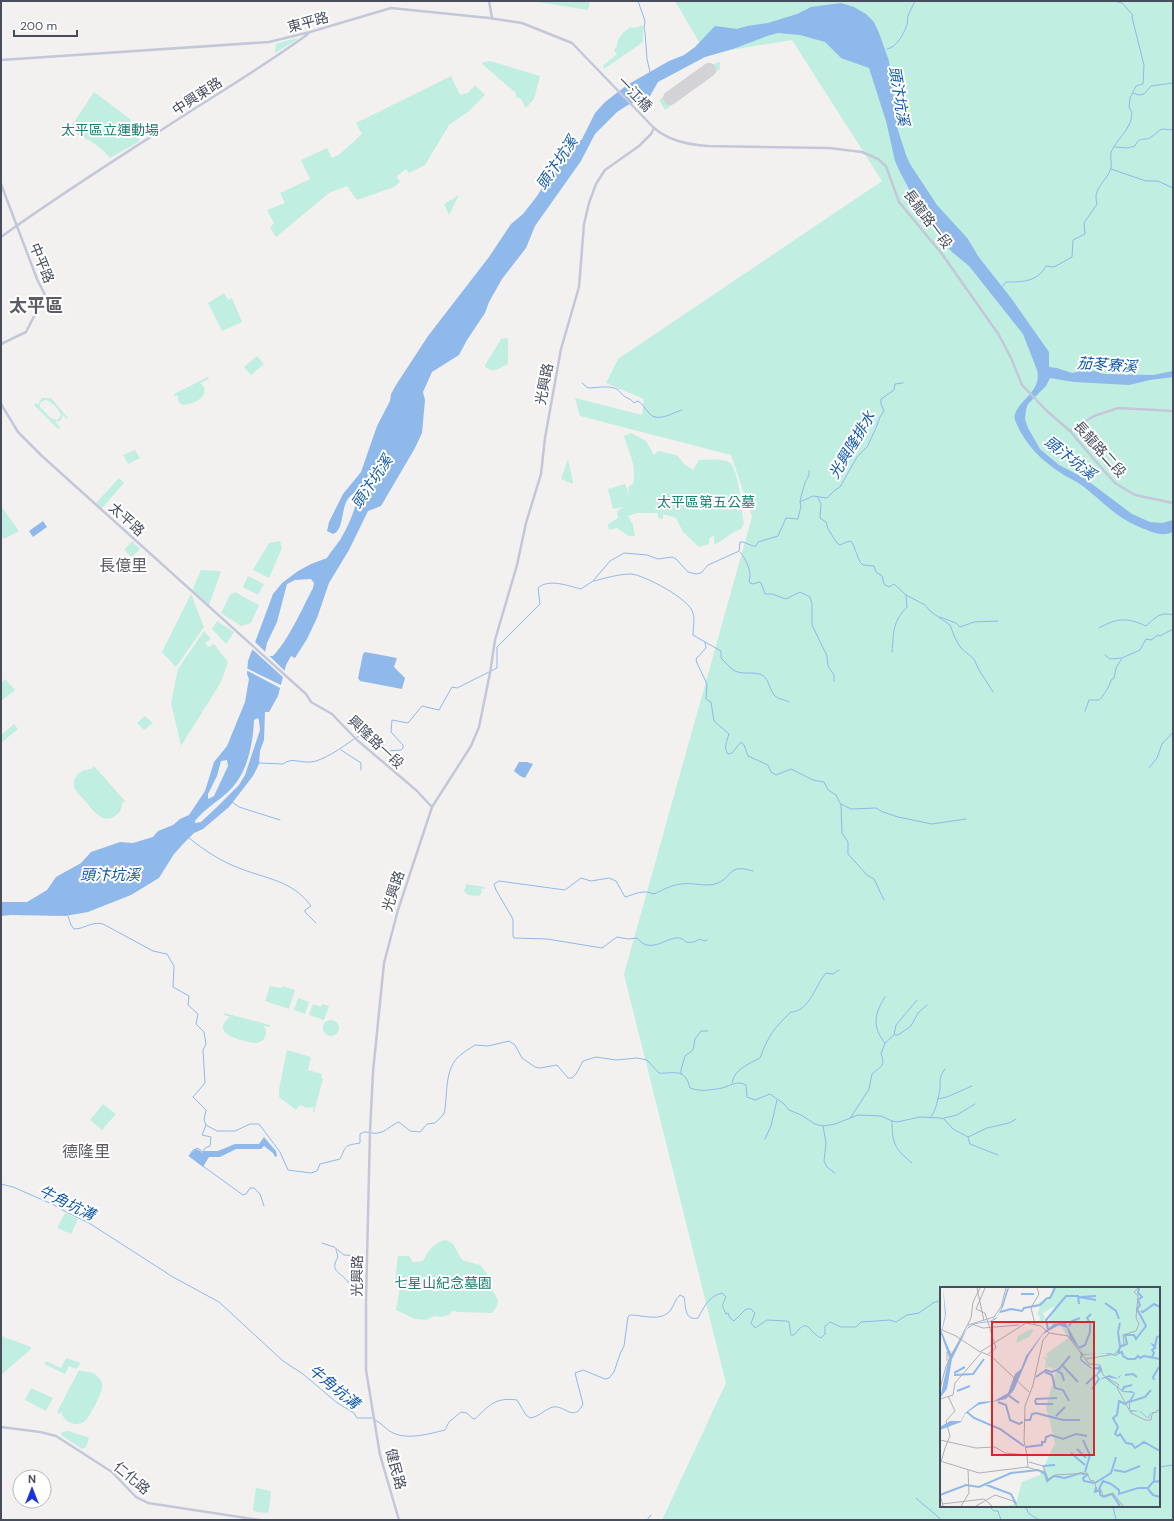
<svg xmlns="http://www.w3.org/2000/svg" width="1174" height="1521" font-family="'DM Sans','Noto Sans TC',sans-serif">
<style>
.green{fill:#c0eee1;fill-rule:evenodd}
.water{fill:#8fb9ea;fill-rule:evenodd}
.pier{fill:#f3f1f0}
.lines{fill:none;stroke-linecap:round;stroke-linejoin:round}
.stream{stroke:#8fb9ea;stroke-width:1}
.runway{stroke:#d3d2d5;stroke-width:14}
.secondary{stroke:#c4c7d8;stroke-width:2.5}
.labels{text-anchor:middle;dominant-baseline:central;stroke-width:4;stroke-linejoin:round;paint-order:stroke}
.street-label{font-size:14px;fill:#484d5d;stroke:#fff}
.park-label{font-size:14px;fill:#1a7e6d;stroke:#fff}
.water-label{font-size:15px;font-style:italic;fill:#1057a9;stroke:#fff}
.quarter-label{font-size:16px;fill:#5d5e65;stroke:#fff}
.district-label{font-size:18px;font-weight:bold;fill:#5d5e65;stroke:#fff}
.inset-river{fill:none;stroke:#8fb9ea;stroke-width:2}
.inset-road{fill:none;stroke:#afafb5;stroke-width:1}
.view{fill:#d62828;fill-opacity:0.15;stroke:#d62828;stroke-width:2}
.inset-edge{fill:none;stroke:#484d5d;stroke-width:2}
</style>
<rect width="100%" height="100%" fill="#f3f1f0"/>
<g class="green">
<path d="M538,1H590L588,10L537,2Z"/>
<path d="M675,1H1173V1520H662L726,1383L624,974L752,517L731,455L580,416L575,398L642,415L644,399L606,383L618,359L882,181L792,40L706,54ZM941,1288H1159V1506H941Z"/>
<path d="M643,25V42L604,69L603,66L617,54L614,50L617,46C617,38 623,32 630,27L635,28Z"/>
<path d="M296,38L298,39L275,53L276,44Z"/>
<path d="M490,61L540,76L534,99L526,108L521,99L516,97V93L482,64L483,62Z"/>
<path d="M720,62V69L665,110L659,100L704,67Z"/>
<path d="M451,76L460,95L468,93L475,85L485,95L469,111L449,125L425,165L409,173L406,169L397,176L400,182L394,187L357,200L347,186L329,193L276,237L270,228L274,223L267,210L285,203L280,193L310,179L301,160L327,148L332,158L340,154L362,134L356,123Z"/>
<path d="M94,92L130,119L140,141L110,158C100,145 84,137 69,130Z"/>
<path d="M459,195L449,215L444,204Z"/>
<path d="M224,293L228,300L232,298L242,322L222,331L208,303Z"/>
<path d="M508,338V364C499,368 494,374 485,367V365L501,339Z"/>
<path d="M257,356L264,364L251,375L244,367Z"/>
<path d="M208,377L209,379L200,383C215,394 190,408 180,404L178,400V395L175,396L174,394Z"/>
<path d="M42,398H51L68,418L67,419L63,415L60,421L55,422L60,427L58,429L34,405L36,403L38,405L40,401ZM45,400C51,401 60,409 61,416L57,420L52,419L40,407V403Z"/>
<path d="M631,433L646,441L654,455L658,451L677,455L684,464L693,470L699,460C706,460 725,458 730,463C740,473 741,510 744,524L740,530C729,532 724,542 714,544V536L710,537L709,544L699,547L683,532L676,518L663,514V519L658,518V513H637L628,516L633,525L635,536H629L617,528L609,530L608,524L618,518L617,511L624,507L613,509L608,489L625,484L630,496L628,487L633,484C637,466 629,453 624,436Z"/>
<path d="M135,450L140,458L128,464L123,455Z"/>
<path d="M568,459L573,482V484L561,479Z"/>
<path d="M119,478L124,483L102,508L96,503Z"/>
<path d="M1,506L19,531L4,539L1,535Z"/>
<path d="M132,541L140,549L132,557L124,550Z"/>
<path d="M280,541L282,548L269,578L253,570L269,543Z"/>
<path d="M201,570L221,571L209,605L192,591Z"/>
<path d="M248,576L264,584L258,595L243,587Z"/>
<path d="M235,592L259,605L251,623L241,626L221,613L230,595Z"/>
<path d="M191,594L204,627L176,667L162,652Z"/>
<path d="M217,621L234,632L226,644L212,629Z"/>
<path d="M204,631L211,639L205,643L208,647L214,644L228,662L221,682L181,746L171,703L178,669Z"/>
<path d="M5,679L15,690L1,701V683Z"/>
<path d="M145,716L153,723L144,730L137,723Z"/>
<path d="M14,724L18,729L1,743V735Z"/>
<path d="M94,766L125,801L122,803C122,809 120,813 115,816C102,825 93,810 85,801C82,797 77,793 75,789C70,778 81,769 91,769Z"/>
<path d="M465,884L485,887V889L481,888L482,892L479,896L468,895L464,891L466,886Z"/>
<path d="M270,986L282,988L283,986L295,990L289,1009L265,1001Z"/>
<path d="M298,998L309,1002L305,1014L294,1010Z"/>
<path d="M313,1004L321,1007L322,1004L329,1006L324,1020L309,1015Z"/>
<path d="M224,1013L270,1025V1027L264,1026C268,1033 266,1040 258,1043C246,1043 207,1034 230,1017L224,1015Z"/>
<circle cx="331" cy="1028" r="8"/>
<path d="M287,1050L311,1057L308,1070L322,1074L321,1077L323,1079L314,1113L313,1112L314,1107L306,1108L301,1105V1106H299L296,1110L279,1097V1089Z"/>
<path d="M103,1104L116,1114L102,1130L90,1120Z"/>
<path d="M65,1213L78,1219L71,1234L57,1228Z"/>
<path d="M446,1240L453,1244L462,1260L480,1265L488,1275L493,1292L498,1300L497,1306L492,1313L459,1312L452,1311L449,1315L441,1317L434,1316L426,1320L415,1319L396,1310L400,1286L399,1283L395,1281L398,1256H409L413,1262L423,1261C428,1251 434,1242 446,1240Z"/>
<path d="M1,1336L31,1347V1349L1,1375Z"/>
<path d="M66,1358L81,1363L76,1369L69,1366L65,1374L44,1364L46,1361L61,1368Z"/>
<path d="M79,1370C85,1373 93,1370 98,1377C101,1380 103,1384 102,1388C102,1393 89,1418 85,1421C75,1428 64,1422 61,1412L59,1414L57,1412Z"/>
<path d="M31,1388L53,1398L46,1411L25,1400Z"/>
<path d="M68,1431L87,1437L89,1439L86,1447L82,1449L61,1435L62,1432Z"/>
<path d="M256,1488L271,1491L269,1510L267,1513L256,1512L253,1510Z"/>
</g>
<g class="water">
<path d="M841,3L854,7L866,14L874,22L879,33L889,61L898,130L906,155L910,164L937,205L968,239L978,256L1011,298L1049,352V367L1057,368L1072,373L1084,370L1095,371L1104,374L1153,375L1173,371V377L1150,380L1129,385L1074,382L1050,378L1046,386L1028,404L1026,410L1025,419L1028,428L1040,449L1059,465L1084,478L1132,514L1150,522L1162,523L1173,520V532C1163,536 1156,534 1147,530C1118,520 1107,505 1084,487C1077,481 1068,478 1061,473C1041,461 1023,442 1015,420C1011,408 1034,395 1037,382C1038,378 1038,374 1037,370L1023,334L969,266L952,252L944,243L910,191L900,172L895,161L886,121L869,68L841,58L825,42L800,35L778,33L767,36L733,49L705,57L658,82L650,96L628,105L617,112L595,134L581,161L535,226L526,248L502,279L489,302L485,313L467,340L459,355L432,372L423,392L425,400L422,433L415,448L381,506L368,511L349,550L329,583L317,618L307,639L295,658L291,656L286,665L278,696L269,712H265L264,740L260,751L259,764L253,776L229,807L203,829L194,833L184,843L174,854L159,878L131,895L88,912L65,916L11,915L1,916V902H27L47,890L56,877L81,863L91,852L120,842L133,843L146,839L153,837L158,831L173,825L180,819L189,815L205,791L214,762L227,746L245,702L249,679L247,674L248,661L273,594L282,583L298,571L311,564L327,558C331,551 336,546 340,540C349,525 356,509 358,492C340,496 345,521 338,530C337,532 335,533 333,534L327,531L329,522L343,494L361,472L377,426L390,401L391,394L396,385L428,336L489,257L511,224L523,214L537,196L557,165L582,139L595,113L605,102L627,85L669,61L684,55L695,47L715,26L737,29L747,26L768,23L797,14L811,7ZM311,579L314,583L313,588C302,609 289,639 273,656H267L265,652L267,643L277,622L287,584L295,580ZM258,718L259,721L260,730L245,775L239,785L218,806L201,822L195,823V821C205,808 219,801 230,790C248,772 253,743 254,720ZM227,760L228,766L214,796L208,799V794L217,776L221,761Z"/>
<path d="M43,521L47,527L33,537L29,531Z"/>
<path d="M365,652L397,658L394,667L405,678L402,689L360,681L358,678L363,654Z"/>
<path d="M519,762H527L533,764L525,778L520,776L514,771Z"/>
<path d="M264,1137L276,1151L277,1156L275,1157L273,1153L264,1146L261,1149H236L220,1157H209L203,1167L189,1156L192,1152L196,1149L201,1151V1153L204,1151H218L235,1144H259Z"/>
</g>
<g class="pier">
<path d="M253,640L286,672L285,679L252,649H250Z"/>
<path d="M246,668L283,686L282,689L246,670Z"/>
</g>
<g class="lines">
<g class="stream">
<path d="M638,1L645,21L644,29L645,32L647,59L650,72"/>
<path d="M887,49C897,47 903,35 907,25C908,22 907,18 908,16C910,11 913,5 915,1"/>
<path d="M1133,93L1139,95L1144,94L1151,86L1173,83"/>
<path d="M1115,147L1128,148L1135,146C1140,135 1144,142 1151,137C1155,135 1158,131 1162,129L1173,130"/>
<path d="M1111,169L1146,181H1158L1173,188"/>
<path d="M1002,287L1006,282C1023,282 1037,282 1046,266L1054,267L1072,257L1073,240L1085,234L1084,223L1097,204C1092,187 1107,182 1111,168C1112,164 1110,158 1111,153C1114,141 1140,122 1129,107L1130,98L1136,86L1143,84L1144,65L1132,17L1133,15L1122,3L1114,1"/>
<path d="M582,383L588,388C597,388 608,385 617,389C620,391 621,394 624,396C629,400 629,397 634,403L638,401C643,404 645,409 649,413C657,423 672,413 682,410"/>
<path d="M818,498L821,504L820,518L826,522L828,529L837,543L840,545L849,541L852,542L860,562L863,565L874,566L876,572L882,576L884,584L889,587L894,584L906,595L925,605L930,611L950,625L955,638L961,648L974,659L979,670L993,692"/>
<path d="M800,502C801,496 803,489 805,483C807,478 809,477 809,471"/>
<path d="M740,552C745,557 753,573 749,580L750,583L753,584L759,582L761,583L765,594H772L786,599L800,592L810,597L812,604V625L827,656L828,666L834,675V681"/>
<path d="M594,581C606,578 619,574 631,574C644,575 690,599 693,613C695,619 693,628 693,635L705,642L706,648L696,659L697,663L707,684L706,699L711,702L714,721L729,734C727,741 723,748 728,754L732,753L741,742L744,745L748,756L768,765L771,772L776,775L791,769L813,780L824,782L828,790L836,795L841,805L842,833L848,842V854L867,875L874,879L884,900"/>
<path d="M940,617L956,623L960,627L974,622L998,621"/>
<path d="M1099,628C1117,618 1126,617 1146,626C1155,618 1160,611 1173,615"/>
<path d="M705,642L721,651V658C725,662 730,668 735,671C743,675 754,671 762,675C770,680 769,690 775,696C779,700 785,699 789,702"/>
<path d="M892,652C894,631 892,623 907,607L906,595"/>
<path d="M1105,655L1110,659L1121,658"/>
<path d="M1085,711L1089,700H1099C1103,697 1110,685 1111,680L1114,678L1116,668L1122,658L1140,650L1146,639L1151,640L1158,635L1160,636L1173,629"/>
<path d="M357,737C365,735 373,738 381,740L387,751L401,750L403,748V745L391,732L392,720L408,723L422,706L439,710L452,687L457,688L497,668V647L540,604L538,588C549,578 568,586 581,589L593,581L610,561L624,553L647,555L658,559L672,557L676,559L688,572L696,574L701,573L708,565L737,552L739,551L740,542H743L753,546H756L758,542L778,536L786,518L798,519L801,506L800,502L813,496L827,498L835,490L840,487L857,457L867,447L876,428L880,417L884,411L881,404V399L894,390L895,384L903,383"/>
<path d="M341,750L361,763V770"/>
<path d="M259,763L283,764C292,757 300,763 310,762C322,762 344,746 354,739"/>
<path d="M1149,768L1157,758L1162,744L1173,732"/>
<path d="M232,802L239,807L280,820"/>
<path d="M841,804L851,809L876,808L883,812L898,817L932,824L966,819"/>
<path d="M189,838C204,850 220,861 239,868C266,879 292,880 311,906L305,910V912L316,923"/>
<path d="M68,916L71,925L74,929C85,929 91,921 103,924L153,951L167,954L174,966L173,987L189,996L188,1005L198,1014L196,1024L204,1032L206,1044L203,1050L205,1083L193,1097L206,1110L204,1120L206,1125L217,1131H235L250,1124H259L280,1152L288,1170L311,1173L317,1171L320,1164L340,1159C347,1145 343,1146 360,1143V1134L364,1132C368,1132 374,1134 378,1133C386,1132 392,1124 399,1122L410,1131L420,1132L427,1124L435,1123L444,1114C448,1096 444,1073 457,1058C462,1053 469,1049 475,1045L488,1046L509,1041L515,1045L522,1058L535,1067L540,1068L557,1065L568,1078H572L576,1074L583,1061L596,1057L616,1060L637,1058L647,1060L659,1073C673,1074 685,1067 690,1088C701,1092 710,1090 722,1088C730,1086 737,1080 746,1085L747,1097L755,1100L770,1094L784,1104L789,1110L801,1115L815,1124L823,1126L835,1124L858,1115L881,1116L892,1121L897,1122L920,1117L940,1118L944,1119L953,1129L968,1137L987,1128L1009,1123L1016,1119"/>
<path d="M707,940L704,941L700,939C695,942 691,943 686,942C673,927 654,959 637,938L628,939L617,937L602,948L547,939L514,938L513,936V919L496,890L494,884L499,881L565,890L581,878L591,881L609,878L616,881L625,897C636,894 643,889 654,894C663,890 671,885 681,884C692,882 704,887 715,884C734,878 726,863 753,871"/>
<path d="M885,997C874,1014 872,1027 885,1043"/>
<path d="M895,1035H898L911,1026L918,1013L927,1005"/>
<path d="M681,1074V1070L685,1056L693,1050L695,1039L701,1031H708"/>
<path d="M732,1083C734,1069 749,1064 760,1058C768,1036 774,1028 791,1012C809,1012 816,984 826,973L833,974L839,970"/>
<path d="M938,1099L947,1097L972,1086"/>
<path d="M851,1117L869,1089L872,1074C880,1067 886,1066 881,1054L885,1043L894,1035L896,1025L917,1000"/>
<path d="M930,1118C936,1110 937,1103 939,1094C942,1083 937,1079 945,1069"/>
<path d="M944,1118L957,1115L975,1104"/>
<path d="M892,1121C892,1144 895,1149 912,1163"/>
<path d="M206,1125L202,1135L211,1137L210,1146L205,1148L203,1152L198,1148L193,1150L189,1156L243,1195L246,1194L250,1188H254L260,1194L264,1206"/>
<path d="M823,1126L826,1143L824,1161L827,1167L835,1173"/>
<path d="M968,1137L970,1144L998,1155"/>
<path d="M765,1139L771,1126L777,1100"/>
<path d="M1,1184L13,1187L52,1204L70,1214L89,1223L173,1277L219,1302L283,1361L303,1374L336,1402L354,1413L357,1418H372"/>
<path d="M322,1243L334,1247L344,1255L364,1256"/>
<path d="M336,1250L338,1257C329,1272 341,1272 348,1282H364"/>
<path d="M375,1420C382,1423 386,1430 393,1433C409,1440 428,1434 445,1430L449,1422L461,1412L467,1413L472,1418L475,1419C489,1405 496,1397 517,1400L526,1415L530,1418C539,1417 545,1409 553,1407C565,1405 574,1423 583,1404L575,1373L583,1370L605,1379L609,1378L614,1372L620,1354L624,1346L628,1317L630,1315C643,1315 660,1322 670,1311C674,1306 675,1299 680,1295L684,1297C686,1306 684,1321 698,1318C704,1307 709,1296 722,1293L726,1297C721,1307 722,1305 726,1314L728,1313L730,1318L734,1321L746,1309H751L755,1313L751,1323L755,1328L767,1320L787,1321L789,1322L791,1335H794C809,1316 807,1331 821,1338L825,1334V1326L830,1322L841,1327H856L861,1322L890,1320L896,1322L907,1315L919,1313L933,1303L941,1300"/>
<path d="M1159,1467L1173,1465"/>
<path d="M916,1498C924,1506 933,1511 941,1520"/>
<path d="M989,1506L994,1511H998L1001,1520"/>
<path d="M1022,1506L1027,1509L1028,1513L1039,1520"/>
<path d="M1113,1506L1116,1520"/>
<path d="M647,1520L651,1515"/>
</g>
<path class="runway" d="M670,98L709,70"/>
<g class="secondary">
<path d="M489,1L492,18"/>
<path d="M1,60L269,42L310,32L391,8L489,18L522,23L572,43L654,128C668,140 690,145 708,146L829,148L862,152L878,159L886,166L899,202L942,254L999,335L1011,358L1022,385L1048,412L1070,431L1092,457L1115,483L1135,495L1173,503"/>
<path d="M1,184L37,279L45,295L26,332L1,344"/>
<path d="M1,237C63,192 129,151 194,109C232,85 271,61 308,34"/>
<path d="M1,404L18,432L42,456L306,694L311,702L332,714L357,740L416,790L432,807"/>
<path d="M1070,431L1094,416L1118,408L1173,411"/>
<path d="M1,1427L40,1432L56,1436L112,1472L136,1497L148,1503L260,1520"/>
<path d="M399,1520L380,1455L366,1370V1302L370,1131L373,1072L384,963L398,910L432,807L471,746L479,727L490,673L495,640L517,565L526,523L541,474L545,438L561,349L579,287L584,224L589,203L596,184L605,170L639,146L651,134L654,128"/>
</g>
</g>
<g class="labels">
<g class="street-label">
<text transform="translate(308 22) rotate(-15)">東平路</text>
<text transform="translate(635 94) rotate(46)">一江橋</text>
<text transform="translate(197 96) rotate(-33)">中興東路</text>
<text transform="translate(928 219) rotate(53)">長龍路一段</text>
<text transform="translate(42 263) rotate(68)">中平路</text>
<text transform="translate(544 384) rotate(-79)">光興路</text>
<text transform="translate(1100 449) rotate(48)">長龍路二段</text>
<text transform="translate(127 519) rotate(42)">太平路</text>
<text transform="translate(376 742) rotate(43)">興隆路一段</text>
<text transform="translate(393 891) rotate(-72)">光興路</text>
<text transform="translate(357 1276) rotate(-89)">光興路</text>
<text transform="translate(396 1469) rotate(75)">健民路</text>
<text transform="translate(132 1478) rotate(40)">仁化路</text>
</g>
<g class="park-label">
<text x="110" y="130">太平區立運動場</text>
<text x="706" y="502">太平區第五公墓</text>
<text x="443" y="1283">七星山紀念墓園</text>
</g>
<g class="water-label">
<text transform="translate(899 96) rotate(81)">頭汴坑溪</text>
<text transform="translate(557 163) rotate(-56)">頭汴坑溪</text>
<text transform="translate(1107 365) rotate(4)">茄苳寮溪</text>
<text transform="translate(852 445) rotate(-59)">光興隆排水</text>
<text transform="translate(1070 458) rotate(38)">頭汴坑溪</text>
<text transform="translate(372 482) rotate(-56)">頭汴坑溪</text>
<text x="110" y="875">頭汴坑溪</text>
<text transform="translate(67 1203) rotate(26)">牛角坑溝</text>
<text transform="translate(334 1387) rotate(39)">牛角坑溝</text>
</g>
<g class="quarter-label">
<text x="123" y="565">長億里</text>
<text x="86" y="1151">德隆里</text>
</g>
<g class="district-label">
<text x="36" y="306">太平區</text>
</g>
</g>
<g transform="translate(940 1287)">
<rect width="220" height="220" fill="#f3f1f0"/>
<path d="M112,1H220V219H68L76,216L82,195L100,188L115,156L106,120L117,80L113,83L110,80L105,81L106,73L102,70L108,71L106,67L128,51L121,39L113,40L109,33L115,19L103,26L105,30L103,36L99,35L100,30L97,27L100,20L98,16L111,11ZM91,42L94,43L89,50L76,56L78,49Z" fill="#c0eee1"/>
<path d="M98,183L101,185L74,186L48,194L44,199L20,200L0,209L1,205L15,199L39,197L46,192L71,185Z" fill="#f3f3e2"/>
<path d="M3,1L6,27L2,45L11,67L28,40L36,36L50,34L57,30L61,22L67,2L69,1L63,20L56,32L50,35L35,37L27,42L12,72L7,102L0,111L9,70L1,47L5,28ZM125,35L143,67L170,66L175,68L180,66L176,69L163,66L143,68L141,72L152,81L161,79L162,84L157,88L160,92L164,90H165L169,88L177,91V92H178L179,89L181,88L187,87L181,88L179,91L178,92L166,90L183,104H192L195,106L194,109L190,115V123L200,124L208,131L210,126L213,125L220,126H211L209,131H207L199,124L191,125L189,122V114L194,106L183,105L165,91L162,92H158L156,88L159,83L150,81L141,74L140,72L141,64L130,51L127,41L119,38L103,47L89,68L74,103L66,112L38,118L25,127L21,135L0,143V140L10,134H21L25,126L39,115L54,114L68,106L75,87L81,82L86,69L104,45L114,37Z" fill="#8fb9ea"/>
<path class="inset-river" d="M81,7H94M139,10L156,13M141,10L156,9M107,11H110L115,1M165,16L176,24L179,32M201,24L203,25L214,17L220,20M60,25L71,22L82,24L84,21L100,18L107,11M180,36L178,45L180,59M129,39L132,34L140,31M108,42L106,33L126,9H138L139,17M139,61L145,58L150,45V36L147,31L151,27M179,66L182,65L183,69L188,72H195L198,69L200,71L204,69L220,72M178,67L180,60L187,57L185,48H194L196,52L206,39L197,22L200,18L198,13L202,10L198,6L199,1M212,70L214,66L212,63L215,61L213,58L215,59L217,50L220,49M123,79L138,95M116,83L122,87L124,94M105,85L112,88L115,101L123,103L129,114M14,86L25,80M14,88L33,87L44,72M185,88L193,87L197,90M96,90L106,83L112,85L119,82L130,69M214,93L213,90L219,80M146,97L156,88M152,102L159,92M17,104L30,99M182,104L184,100L192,98M68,108L79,116M95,112L117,111M95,113L96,117H113M189,114L185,117L179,114L177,128L173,131L178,140L175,147L178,149L180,147L186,156L192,157L195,161L204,155L220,164M58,115L66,118L70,133L79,137L83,135M189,115L205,110L211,103M27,125L34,131L60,142L84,159M116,129L125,120M85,133H90L92,127L96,126L123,133H140M143,153L150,168L145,185M86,160L102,158V155H105L106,150L111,148L123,152L136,147L147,149M137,162L146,171M131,166L145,178M103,179L115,178M174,183L185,185L200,179M214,194L215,180M155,196L171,186L176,170M44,197L71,207L76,217M156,200L155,205L160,203V208L164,210L172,207L180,219M159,202L163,194L171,197L179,203V207L198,201H208L213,195L220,194M208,202L213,208L220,210M0,208L26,198L39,200L71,186L98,183L105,187L107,194L114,189L125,191L141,186L147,188L143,191L144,194L154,196"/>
<path class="inset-road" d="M37,1L44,34M45,1L36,22L45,26L56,61L48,67M32,37L43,41L79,38M95,37L91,21L99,7L97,1M28,38L54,30L61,20L66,1M0,42L16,49L40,65L86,36L101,39L109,46M109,46L128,49L149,77L160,78L163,88L179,98L177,101L191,126L205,133H211L212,127L220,122M41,65L51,69L89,105M146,72L175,67L184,56L183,48L196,44L199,37L196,31L198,9L194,5L198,1M7,74V65H11M0,102L6,79L31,31L33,15L40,1M0,112L13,108L15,96L41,66M0,153L36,161L55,160L65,166L87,168L84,154L85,119L93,98L103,53L109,46M5,161L10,149L6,134L15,124L8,109M87,168L88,180M0,174L39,186L87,180M1,175L5,161M89,175L103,179L108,192L115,188L147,186L150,193L154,194L157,203H161L163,209L173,206L183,219M86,180L105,185M0,207L3,219M2,217L44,212L52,219M21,219L29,206L28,183M36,219L55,208L73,214L77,219"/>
<path class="view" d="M52,35H154V168H52Z"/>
<rect width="220" height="220" class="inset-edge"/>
</g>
<rect width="1174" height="1521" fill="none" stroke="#484d5d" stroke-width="4"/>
<g transform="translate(32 1489)"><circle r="19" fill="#ffffff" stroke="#b6b8be"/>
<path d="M0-3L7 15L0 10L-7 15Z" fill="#1e33df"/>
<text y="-6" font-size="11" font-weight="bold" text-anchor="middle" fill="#484d5d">N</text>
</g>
<path d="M14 30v6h63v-6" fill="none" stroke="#484d5d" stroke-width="2"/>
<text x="20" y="30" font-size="12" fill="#484d5d" stroke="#ffffff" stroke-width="3" paint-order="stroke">200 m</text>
</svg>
